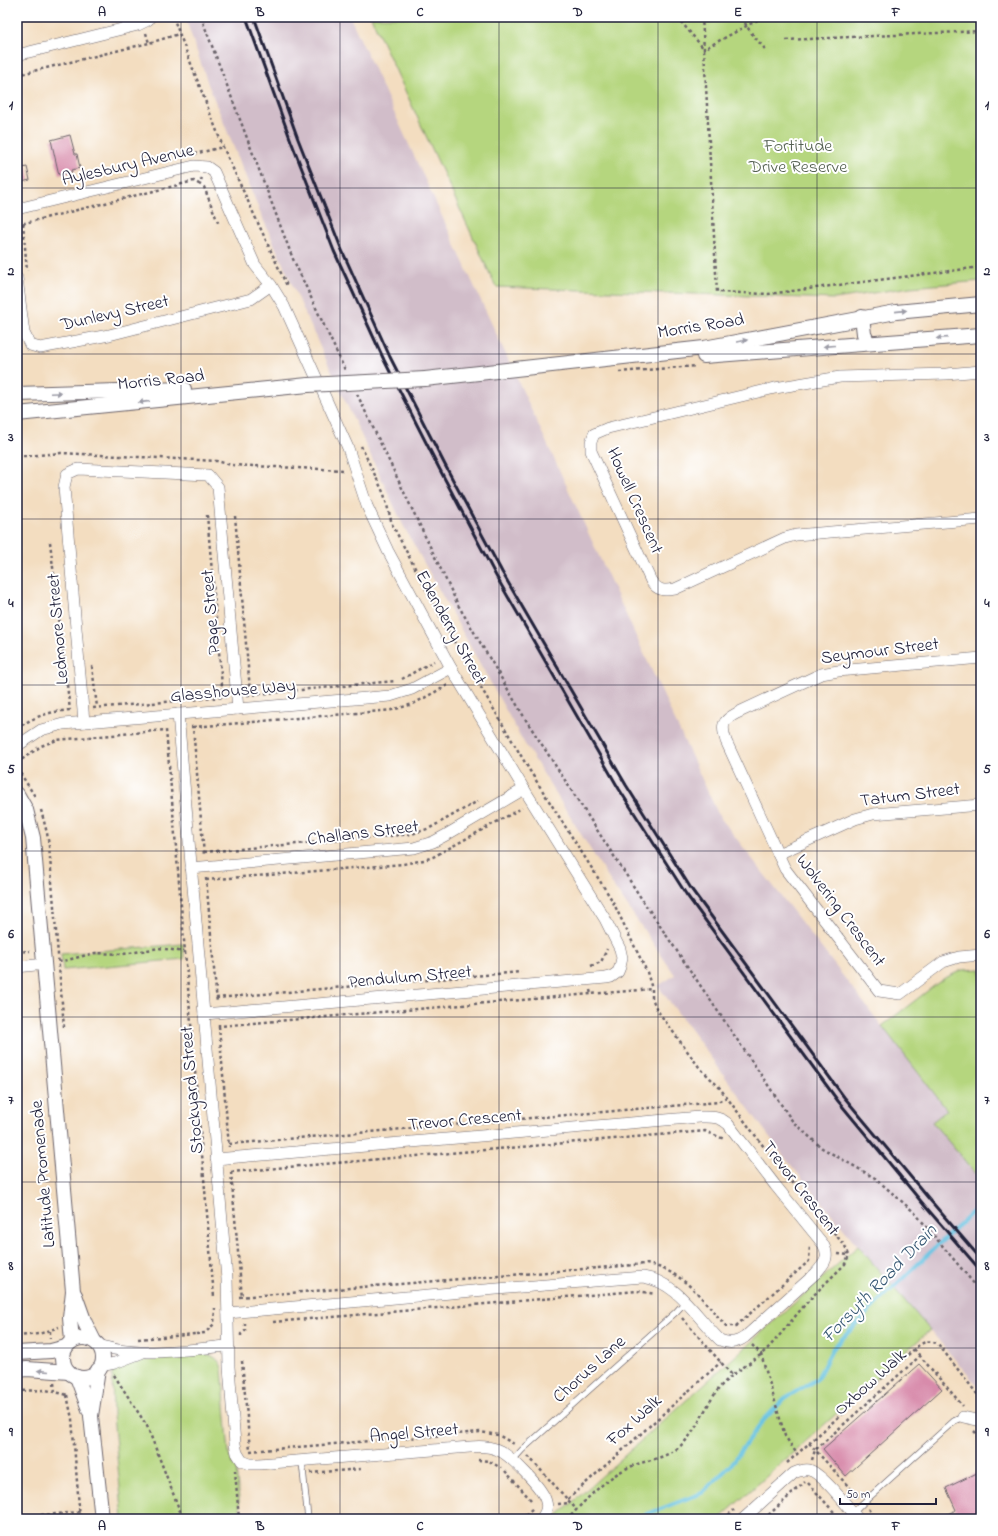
<svg xmlns="http://www.w3.org/2000/svg" width="998" height="1536" font-family="'Indie Flower',sans-serif">
<style>
.industrial{fill:#d1bdc9}
.green{fill:#b5d67e;stroke:#6c7c5c}
.lines{fill:none;stroke-linecap:round;stroke-linejoin:round}
.stream{stroke:#63c1e1;stroke-width:4}
.building{fill:#d88bab}
.service-casing{stroke:#6b636a;stroke-width:7}
.minor-casing{stroke:#6b636a;stroke-width:12}
.tertiary-casing{stroke:#6b636a;stroke-width:16}
.path{stroke:#6b636a;stroke-width:2.5;stroke-dasharray:3 3;stroke-linecap:butt}
.service{stroke:#fff;stroke-width:5.5}
.minor{stroke:#fff;stroke-width:11}
.tertiary{stroke:#fff;stroke-width:14}
.rail{stroke:#22223b;stroke-width:3}
.tertiary-bridge-casing{stroke:#6b636a;stroke-width:16;stroke-linecap:butt}
.tertiary-bridge{stroke:#fff;stroke-width:14}
.oneway{fill:#9c9ca7}
.grid{fill:none;stroke:#22223b;stroke-width:1;stroke-opacity:0.55}
.labels{text-anchor:middle;dominant-baseline:central;stroke-width:4;stroke-linejoin:round;paint-order:stroke}
.park-label{font-size:18px;fill:#556152;stroke:#fff}
.street-label{font-size:18px;fill:#22223b;stroke:#fff}
.water-label{font-size:19px;font-style:italic;fill:#395a75;stroke:#fff}
.neatline{fill:none;stroke:#22223b;stroke-width:1.5}
.grid-label{font-size:13px;text-anchor:middle;font-weight:bold;fill:#22223b}
</style>
<rect width="100%" height="100%" fill="#fff"/>
<filter id="ink" filterUnits="userSpaceOnUse"><feTurbulence type="fractalNoise" baseFrequency=".025" numOctaves="2"/><feDisplacementMap in="SourceGraphic" scale="8" xChannelSelector="R" yChannelSelector="G"/><feConvolveMatrix kernelMatrix="1 2 1 2 8 2 1 2 1" color-interpolation-filters="sRGB"/></filter>
<filter id="wash" filterUnits="userSpaceOnUse"><feTurbulence type="fractalNoise" baseFrequency=".012" numOctaves="4" result="noise"/><feDisplacementMap in="SourceGraphic" scale="16" xChannelSelector="R" yChannelSelector="G"/><feGaussianBlur stdDeviation="0.9" result="paint"/><feColorMatrix in="noise" values="0 0 0 0 0 0 0 0 0 0 0 0 0 0 0 0 0 1.4 0 .05"/><feComposite in="paint" operator="in"/></filter>
<g filter="url(#wash)">
<rect width="100%" height="100%" fill="#f3ddc0"/>
<path class="industrial" d="M185,17H350L719,816L947,1110L932,1122L981,1180V1390L858,1246L786,1159L658,986L675,975L612,884L523,741L403,525L321,349L263,219L208,84Z"/>
<g class="green">
<path d="M371,17H981V281L910,287L835,299L496,287Z"/>
<path d="M183,944L184,959L63,970L61,954Z"/>
<path d="M981,969V1180L932,1122L947,1110L882,1026L943,979L962,970Z"/>
<path d="M858,1246L930,1330L719,1519H554Z"/>
<path d="M204,1354C213,1355 219,1359 222,1368L229,1455L233,1464L236,1469L241,1519H123L113,1415L112,1368L147,1360Z"/>
</g>
<g class="lines">
<path class="stream" d="M640,1519L647,1514L702,1493L730,1466L761,1423L785,1398L817,1379L833,1348L880,1300L981,1204"/>
</g>
<g id="blocks">
<g class="building">
<path d="M70,135L75,154H77L80,168L71,170L72,172L59,175L51,140Z"/>
<path d="M27,167L30,180L17,183V169Z"/>
<path d="M919,1364L942,1389L846,1476L823,1449Z"/>
<path d="M981,1471V1519H937L956,1510L946,1488Z"/>
</g>
</g>
</g>
<g filter="url(#ink)">
<use href="#blocks" fill-opacity="0" stroke="#6b636a" stroke-width="1"/>
<g class="lines">
<defs>
<g id="service">
<path d="M513,1460L522,1450L676,1312L685,1302"/>
<path d="M302,1461L308,1519"/>
<path d="M853,1513L863,1503L954,1421L963,1417"/>
</g>
<g id="minor">
<path d="M17,55L138,25L148,20L150,17"/>
<path d="M17,209L194,166L207,167L214,172L255,265L271,285L284,306L348,448L367,506L388,551L451,668L524,789L605,919L620,949L622,958L620,967L618,972L611,977L606,978L204,1014"/>
<path d="M17,278L24,333L30,345L40,348L109,335L251,299L271,285"/>
<path d="M981,371L946,374L840,377L775,388L608,428L594,434L591,442V451L651,581C658,591 664,591 675,589L785,538L796,535L981,519"/>
<path d="M981,658L838,671L821,674L737,713C722,721 721,725 726,741L785,869L879,991L900,994L943,962L959,957L981,955"/>
<path d="M178,714L227,1279L229,1367L235,1444L237,1453L242,1461L250,1464H259L470,1447C480,1446 489,1446 498,1450C510,1455 544,1489 546,1502C548,1508 545,1514 541,1519"/>
<path d="M84,722L64,487L67,474L78,469L208,475L218,487L238,709"/>
<path d="M17,746L41,730L63,724L390,696L412,689L451,668"/>
<path d="M778,854L855,819L873,814L981,805"/>
<path d="M191,868L414,848L433,842L446,835L524,789"/>
<path d="M17,967L45,964"/>
<path d="M216,1159L700,1117C711,1117 720,1116 728,1124L775,1185L823,1244C830,1257 825,1263 816,1273L745,1337C737,1343 729,1344 720,1340C696,1317 678,1282 643,1277L473,1291L228,1313"/>
<path d="M97,1344C133,1359 189,1349 228,1346"/>
<path d="M100,1366L115,1363L141,1353"/>
<path d="M963,1417L981,1421"/>
<path d="M743,1519L794,1473C799,1471 804,1469 809,1470C821,1472 850,1509 858,1519"/>
</g>
<g id="tertiary">
<path d="M862,317L864,334L868,343"/>
<path d="M704,356L981,335"/>
<path d="M425,379L704,348L896,312L981,304"/>
<path d="M17,394L184,389"/>
<path d="M17,414L308,385"/>
<path d="M17,794L26,810L33,838L73,1291L70,1318L72,1341"/>
<path d="M75,1295L85,1323L94,1341"/>
<circle cx="83" cy="1358" r="20"/>
<path d="M17,1353L51,1351L66,1347"/>
<path d="M17,1370L27,1369L69,1372"/>
<path d="M98,1370L91,1416L102,1519"/>
<path d="M77,1377L90,1412"/>
</g>
</defs>
<use href="#service" class="service-casing"/>
<use href="#minor" class="minor-casing"/>
<use href="#tertiary" class="tertiary-casing"/>
<g class="path">
<path d="M173,17L223,147L287,286"/>
<path d="M201,17L293,259L345,370"/>
<path d="M677,17L704,49L717,292L768,294L981,267"/>
<path d="M702,17L704,49L763,17"/>
<path d="M743,17C744,26 759,42 765,49"/>
<path d="M146,33L149,43L179,34"/>
<path d="M786,40L981,31"/>
<path d="M17,75L149,43"/>
<path d="M194,154L223,147"/>
<path d="M202,178L199,184L204,187L219,225"/>
<path d="M23,223L27,271"/>
<path d="M17,225L194,181L199,184"/>
<path d="M619,372L696,366"/>
<path d="M357,394L458,605L526,720L643,901L793,1122L822,1148L875,1178L915,1213L981,1292"/>
<path d="M361,446L384,494L392,524L449,633L530,771L612,900L647,972L652,989V998L657,1010L699,1067L719,1087L773,1159L845,1246L849,1255L845,1264C831,1278 816,1292 803,1307C792,1320 781,1334 770,1346C755,1362 735,1370 721,1386C704,1406 698,1432 678,1448C664,1459 646,1460 630,1467C609,1475 583,1502 568,1519"/>
<path d="M17,456H28L61,453L217,461L231,465L343,470"/>
<path d="M207,515L223,697"/>
<path d="M235,516L250,690"/>
<path d="M50,542L70,710"/>
<path d="M92,666L97,707"/>
<path d="M402,679L434,661"/>
<path d="M247,695L395,681"/>
<path d="M93,708L226,697"/>
<path d="M191,727H193L204,855"/>
<path d="M193,727L392,710L413,704L448,685"/>
<path d="M17,729C33,716 52,711 72,710"/>
<path d="M17,763L41,746L57,740L166,730L185,952L159,948L123,954L95,953L59,962"/>
<path d="M17,768L36,798"/>
<path d="M41,810L47,833L49,846L64,1027"/>
<path d="M204,852L412,834L430,828L478,801"/>
<path d="M206,878L217,1003"/>
<path d="M206,880L403,864L424,860L433,857L522,808"/>
<path d="M17,952L30,951"/>
<path d="M185,952L214,1297"/>
<path d="M591,966L601,962L607,949"/>
<path d="M590,990L591,994L652,989"/>
<path d="M216,998L521,972"/>
<path d="M219,1024V1026L591,994"/>
<path d="M219,1026L229,1147"/>
<path d="M229,1144L718,1102L727,1097"/>
<path d="M231,1172L705,1131L724,1139"/>
<path d="M231,1172L242,1298"/>
<path d="M838,1254L849,1255"/>
<path d="M239,1297L646,1264C683,1270 702,1299 726,1326H736L737,1328"/>
<path d="M682,1318L732,1375"/>
<path d="M273,1322L637,1291L655,1294"/>
<path d="M736,1326L809,1261L810,1245"/>
<path d="M50,1331V1338"/>
<path d="M196,1334L205,1333L214,1324L215,1308"/>
<path d="M17,1336L39,1334L59,1327"/>
<path d="M241,1336V1334L245,1331V1323"/>
<path d="M138,1339L196,1334"/>
<path d="M752,1345L761,1354L785,1436L797,1454"/>
<path d="M914,1349L920,1356"/>
<path d="M242,1361L250,1450"/>
<path d="M114,1375L147,1426L183,1519"/>
<path d="M54,1383L55,1392L68,1395"/>
<path d="M17,1391L46,1390L55,1392"/>
<path d="M67,1395L72,1419L80,1519"/>
<path d="M974,1431L976,1433L981,1444"/>
<path d="M809,1443L858,1497"/>
<path d="M250,1451L480,1432L498,1435L516,1445"/>
<path d="M528,1456L577,1510"/>
<path d="M478,1460L489,1461L501,1468"/>
<path d="M812,1460L815,1450L920,1356L963,1406"/>
<path d="M787,1463L919,1345C926,1341 931,1340 938,1344L981,1399"/>
<path d="M235,1470L239,1519"/>
<path d="M505,1471L531,1500"/>
<path d="M310,1473L361,1469"/>
<path d="M808,1483L840,1519"/>
<path d="M568,1499L721,1362"/>
<path d="M558,1504L570,1503"/>
<path d="M868,1509L876,1519"/>
<path d="M17,1517L80,1512"/>
<path d="M521,1519L534,1507"/>
<path d="M724,1519L734,1510"/>
<path d="M764,1519L805,1482"/>
</g>
<use href="#service" class="service"/>
<use href="#minor" class="minor"/>
<use href="#tertiary" class="tertiary"/>
<g class="rail">
<path d="M246,17L291,141L334,251L384,360L439,468L496,576L619,789L686,894L838,1101L924,1205L981,1271"/>
<path d="M254,17L298,139L341,248L390,357L445,465L502,572L626,785L692,890L844,1097L930,1200L981,1259"/>
</g>
<defs>
<path id="tertiary-bridge" d="M308,385L425,379"/>
</defs>
<use href="#tertiary-bridge" class="tertiary-bridge-casing"/>
<use href="#tertiary-bridge" class="tertiary-bridge"/>
</g>
<defs><path id="oneway-solid" d="M-6-.8H1V-3.2L6.5 0L1 3.2V.8H-6Z"/></defs>
<g class="oneway">
<use href="#oneway-solid" transform="translate(901 311) rotate(-6)"/>
<use href="#oneway-solid" transform="translate(942 338) rotate(176)"/>
<use href="#oneway-solid" transform="translate(742 341) rotate(-11)"/>
<use href="#oneway-solid" transform="translate(829 346) rotate(175)"/>
<use href="#oneway-solid" transform="translate(56 393) rotate(-2)"/>
<use href="#oneway-solid" transform="translate(144 402) rotate(174)"/>
<use href="#oneway-solid" transform="translate(43 1371) rotate(-175)"/>
</g>
</g>
<path class="grid" d="M181,17V1519M340,17V1519M499,17V1519M658,17V1519M817,17V1519M17,188H981M17,354H981M17,519H981M17,685H981M17,851H981M17,1017H981M17,1182H981M17,1348H981"/>
<g class="labels">
<g class="park-label">
<text x="798" y="147">Fortitude<tspan x="798" dy="21">Drive Reserve</tspan></text>
</g>
<g class="street-label">
<text transform="translate(128 166) rotate(-13)">Aylesbury Avenue</text>
<text transform="translate(115 314) rotate(-13)">Dunlevy Street</text>
<text transform="translate(701 327) rotate(-9)">Morris Road</text>
<text transform="translate(161 381) rotate(-6)">Morris Road</text>
<text transform="translate(634 501) rotate(66)">Howell Crescent</text>
<text transform="translate(212 612) rotate(-95)">Page Street</text>
<text transform="translate(450 628) rotate(61)">Edenderry Street</text>
<text transform="translate(59 629) rotate(-95)">Ledmore Street</text>
<text transform="translate(880 652) rotate(-7)">Seymour Street</text>
<text transform="translate(233 692) rotate(-5)">Glasshouse Way</text>
<text transform="translate(910 796) rotate(-7)">Tatum Street</text>
<text transform="translate(363 834) rotate(-7)">Challans Street</text>
<text transform="translate(840 911) rotate(53)">Wolvering Crescent</text>
<text transform="translate(410 978) rotate(-5)">Pendulum Street</text>
<text transform="translate(193 1090) rotate(-95)">Stockyard Street</text>
<text transform="translate(465 1121) rotate(-5)">Trevor Crescent</text>
<text transform="translate(44 1174) rotate(-95)">Latitude Promenade</text>
<text transform="translate(800 1189) rotate(52)">Trevor Crescent</text>
<text transform="translate(590 1370) rotate(-42)">Chorus Lane</text>
<text transform="translate(871 1383) rotate(-42)">Oxbow Walk</text>
<text transform="translate(635 1421) rotate(-42)">Fox Walk</text>
<text transform="translate(414 1434) rotate(-5)">Angel Street</text>
</g>
<g class="water-label">
<text transform="translate(880 1284) rotate(-46)">Forsyth Road Drain</text>
</g>
</g>
<rect width="998" height="1536" fill="none" stroke="#fff" stroke-width="44"/>
<path d="M840 1498v6h96v-6" fill="none" stroke="#22223b" stroke-width="2"/>
<text x="846" y="1498" font-size="12" fill="#22223b" stroke="#ffffff" stroke-width="3" paint-order="stroke">50 m</text>
<rect x="22" y="22" width="954" height="1492" class="neatline"/>
<g class="grid-label">
<text x="102" y="16">A</text>
<text x="260" y="16">B</text>
<text x="420" y="16">C</text>
<text x="578" y="16">D</text>
<text x="738" y="16">E</text>
<text x="896" y="16">F</text>
<text x="11" y="109">1</text>
<text x="987" y="109">1</text>
<text x="11" y="275">2</text>
<text x="987" y="275">2</text>
<text x="11" y="441">3</text>
<text x="987" y="441">3</text>
<text x="11" y="607">4</text>
<text x="987" y="607">4</text>
<text x="11" y="773">5</text>
<text x="987" y="773">5</text>
<text x="11" y="938">6</text>
<text x="987" y="938">6</text>
<text x="11" y="1104">7</text>
<text x="987" y="1104">7</text>
<text x="11" y="1270">8</text>
<text x="987" y="1270">8</text>
<text x="11" y="1436">9</text>
<text x="987" y="1436">9</text>
<text x="102" y="1530">A</text>
<text x="260" y="1530">B</text>
<text x="420" y="1530">C</text>
<text x="578" y="1530">D</text>
<text x="738" y="1530">E</text>
<text x="896" y="1530">F</text>
</g>
</svg>
